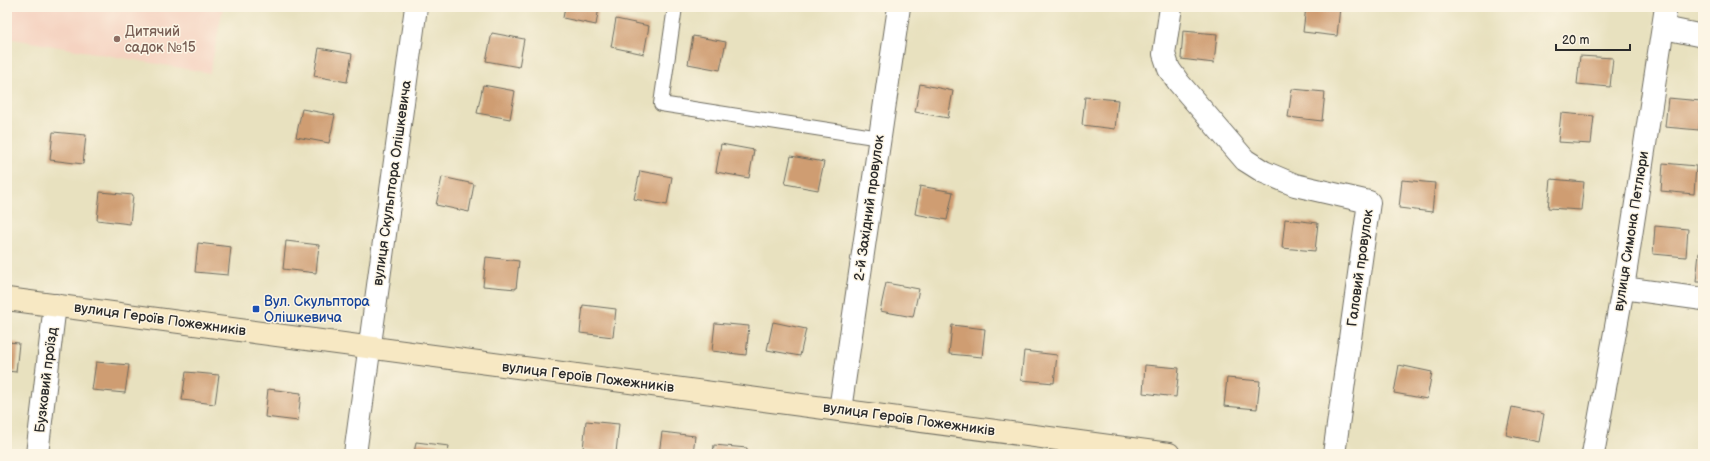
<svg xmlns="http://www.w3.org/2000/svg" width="1710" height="461" font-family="'Balsamiq Sans',sans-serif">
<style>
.built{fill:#f5d3c1}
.building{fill:#cf9d72}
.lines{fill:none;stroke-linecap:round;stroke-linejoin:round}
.lane-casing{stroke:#6d6b5f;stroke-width:16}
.street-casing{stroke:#6d6b5f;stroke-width:24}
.secondary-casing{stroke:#6d6b5f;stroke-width:24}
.lane{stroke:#fff;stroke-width:14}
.street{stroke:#fff;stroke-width:22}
.secondary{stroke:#f7e8c3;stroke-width:22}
.education-dot{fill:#8d6e63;stroke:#fcf5e5;stroke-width:1.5}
.transit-dot{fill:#1a4fb4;stroke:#fcf5e5;stroke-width:1.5}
.labels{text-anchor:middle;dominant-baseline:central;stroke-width:3;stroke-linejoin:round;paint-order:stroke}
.education-label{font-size:14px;fill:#785e54;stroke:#fcf5e5;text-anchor:start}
.street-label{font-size:14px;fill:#2b2b2b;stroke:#fcf5e5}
.transit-label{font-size:14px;fill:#164399;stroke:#fcf5e5;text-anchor:start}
</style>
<rect width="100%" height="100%" fill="#fcf5e5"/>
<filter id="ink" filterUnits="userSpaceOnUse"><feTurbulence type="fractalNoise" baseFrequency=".025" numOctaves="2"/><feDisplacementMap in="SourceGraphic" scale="8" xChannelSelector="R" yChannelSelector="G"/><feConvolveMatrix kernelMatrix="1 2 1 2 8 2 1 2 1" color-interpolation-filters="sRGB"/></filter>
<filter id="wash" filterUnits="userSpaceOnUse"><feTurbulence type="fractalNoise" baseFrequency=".012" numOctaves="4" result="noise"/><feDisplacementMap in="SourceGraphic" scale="16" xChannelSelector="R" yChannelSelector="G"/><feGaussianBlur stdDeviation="0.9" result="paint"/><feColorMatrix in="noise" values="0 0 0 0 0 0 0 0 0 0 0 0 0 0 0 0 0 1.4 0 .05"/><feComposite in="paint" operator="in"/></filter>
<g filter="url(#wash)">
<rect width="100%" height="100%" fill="#e8e1bf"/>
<path class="built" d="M7,7H223L210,73L7,38Z"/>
<g id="blocks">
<g class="building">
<path d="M565,7H599L596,25L563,18Z"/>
<path d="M943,7H959L958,11Z"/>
<path d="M1219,7H1233V10Z"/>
<path d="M1306,7H1340L1337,36L1303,32Z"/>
<path d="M616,19L649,26L644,54L611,47Z"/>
<path d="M1183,31L1217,34L1214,63L1181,59Z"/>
<path d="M492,33L524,39L519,67L486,61Z"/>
<path d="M693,36L726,42L720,70L688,64Z"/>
<path d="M319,48L352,54L347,82L314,76Z"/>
<path d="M1580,56L1613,58L1610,87L1577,84Z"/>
<path d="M920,84L953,91L948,118L915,112Z"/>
<path d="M483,85L515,91L510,119L477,113Z"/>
<path d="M1292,89L1325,92L1322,121L1288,117Z"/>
<path d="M1085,97L1118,100L1115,129L1082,125Z"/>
<path d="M1668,98L1701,101L1699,130L1665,127Z"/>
<path d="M302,109L335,115L329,143L296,137Z"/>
<path d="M1561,113L1594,116L1591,144L1558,142Z"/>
<path d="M53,132L86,135L83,164L50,160Z"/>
<path d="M721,144L754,150L749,178L716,172Z"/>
<path d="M791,156L824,162L818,190L785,184Z"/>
<path d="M1663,163L1696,166L1694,194L1661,191Z"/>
<path d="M640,171L672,177L667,205L634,199Z"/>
<path d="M442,177L474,184L469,212L436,205Z"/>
<path d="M1551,179L1584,182L1581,210L1548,208Z"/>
<path d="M1402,180L1435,183L1432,212L1399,208Z"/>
<path d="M920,186L953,192L947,220L915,214Z"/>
<path d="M100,192L133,195L130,224L97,220Z"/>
<path d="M1285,219L1318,223L1315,251L1282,248Z"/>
<path d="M1655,226L1688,229L1686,257L1653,254Z"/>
<path d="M286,241L319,245L316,273L283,269Z"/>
<path d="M198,243L231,247L228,275L195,272Z"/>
<path d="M1699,253H1703V282H1696Z"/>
<path d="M486,257L519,261L516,289L483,286Z"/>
<path d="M886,283L919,289L913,317L880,311Z"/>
<path d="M583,305L616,309L613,337L580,333Z"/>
<path d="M773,322L806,329L800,356L767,350Z"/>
<path d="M715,323L749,326L746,355L712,351Z"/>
<path d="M952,325L985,329L982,357L949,354Z"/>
<path d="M7,342L19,343L16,372L7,371Z"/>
<path d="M1024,351L1057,355L1054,383L1021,380Z"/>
<path d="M96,362L129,365L125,393L92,390Z"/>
<path d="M1145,365L1179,368L1176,397L1143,393Z"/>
<path d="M1399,365L1432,372L1427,399L1394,393Z"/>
<path d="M186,372L219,375L215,404L182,400Z"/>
<path d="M1227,378L1260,381L1257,409L1224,406Z"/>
<path d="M268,389L301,393L298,421L265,417Z"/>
<path d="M1512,407L1544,414L1539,442L1506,435Z"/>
<path d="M586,421L619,424L616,453L583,449Z"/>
<path d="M662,432L695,436L693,454H659Z"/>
<path d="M416,442L449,446L448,454H414Z"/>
<path d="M714,445L747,448V454H713Z"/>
</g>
</g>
</g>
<g filter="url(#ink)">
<use href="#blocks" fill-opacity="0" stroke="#6d6b5f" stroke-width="1"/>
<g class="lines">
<defs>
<path id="lane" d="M675,7L661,104L880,138"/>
<g id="street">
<path d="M1171,7L1164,54L1169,69L1179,83L1245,160L1264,172L1295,185L1369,202L1334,454"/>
<path d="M1664,28L1703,36"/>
<path d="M1623,288L1703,299"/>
<path d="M840,410L899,7"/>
<path d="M37,454L55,305"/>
<path d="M355,454L416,7"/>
<path d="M1593,454L1623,288L1666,7"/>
</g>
<path id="secondary" d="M7,299L1169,454"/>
</defs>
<use href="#lane" class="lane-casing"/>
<use href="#street" class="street-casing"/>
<use href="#secondary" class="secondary-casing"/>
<use href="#lane" class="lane"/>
<use href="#street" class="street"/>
<use href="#secondary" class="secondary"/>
</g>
</g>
<circle class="education-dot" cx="117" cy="39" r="4"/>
<rect class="transit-dot" x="252" y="305" width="8" height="8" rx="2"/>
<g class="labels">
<g class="education-label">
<text x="125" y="31">Дитячий<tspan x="125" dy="16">садок №15</tspan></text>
</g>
<g class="street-label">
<text transform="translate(392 183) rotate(-82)">вулиця Скульптора Олішкевича</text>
<text transform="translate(869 208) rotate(-82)">2-й Західний провулок</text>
<text transform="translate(1631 231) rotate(-81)">вулиця Симона Петлюри</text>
<text transform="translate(1360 268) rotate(-82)">Галовий провулок</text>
<text transform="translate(160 319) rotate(8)">вулиця Героїв Пожежників</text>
<text transform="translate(588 377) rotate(7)">вулиця Героїв Пожежників</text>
<text transform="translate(46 380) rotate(-83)">Бузковий проїзд</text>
<text transform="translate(909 419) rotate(8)">вулиця Героїв Пожежників</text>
</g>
<g class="transit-label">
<text x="264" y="301">Вул. Скульптора<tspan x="264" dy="16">Олішкевича</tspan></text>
</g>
</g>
<rect width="1710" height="461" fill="none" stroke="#fcf5e5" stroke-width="24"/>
<path d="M1556 44v6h74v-6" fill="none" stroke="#2b2b2b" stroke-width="2"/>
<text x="1562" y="44" font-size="12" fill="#2b2b2b" stroke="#fcf5e5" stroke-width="3" paint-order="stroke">20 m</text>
</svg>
